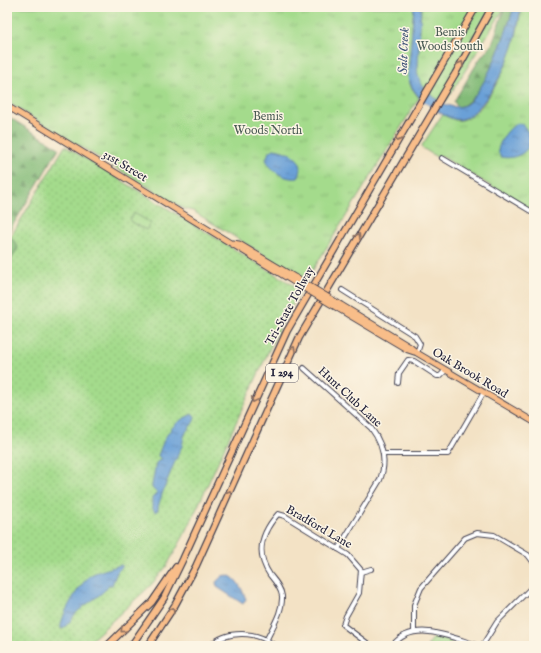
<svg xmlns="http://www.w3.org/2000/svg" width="541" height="653" font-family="'IM FELL English',serif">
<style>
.grass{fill:url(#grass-dots);stroke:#637e64}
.forest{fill:url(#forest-firs);stroke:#526e5a}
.park{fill:url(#park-tufts);stroke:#637e64}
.pitch{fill:#a4db8c;stroke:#637e64}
.water{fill:url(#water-ripples);stroke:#466189}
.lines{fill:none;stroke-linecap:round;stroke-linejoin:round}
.minor-casing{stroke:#413f50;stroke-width:6}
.major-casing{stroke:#413f50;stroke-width:7}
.highway-casing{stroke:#413f50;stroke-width:8}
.minor{stroke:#fff;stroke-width:4}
.major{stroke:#f8bd89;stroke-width:5}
.highway{stroke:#f8bd89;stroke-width:5.5}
.major-bridge-casing{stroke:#413f50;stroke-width:7;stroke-linecap:butt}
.major-bridge{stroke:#f8bd89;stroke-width:5}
.oneway{stroke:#8d7062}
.labels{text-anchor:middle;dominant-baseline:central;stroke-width:3;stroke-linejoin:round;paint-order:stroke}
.shield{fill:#fcf5e5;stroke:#63616e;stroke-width:1}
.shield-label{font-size:11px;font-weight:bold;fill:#22223b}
.park-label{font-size:12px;fill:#495a53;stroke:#fcf5e5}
.street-label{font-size:12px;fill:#22223b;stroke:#fcf5e5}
.water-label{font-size:13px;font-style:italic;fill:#3f5479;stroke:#fcf5e5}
</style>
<defs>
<pattern id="grass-dots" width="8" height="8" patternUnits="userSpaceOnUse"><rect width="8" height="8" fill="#a4db8c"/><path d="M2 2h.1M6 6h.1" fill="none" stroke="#8dbc7a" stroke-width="1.8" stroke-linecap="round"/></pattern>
<pattern id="forest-firs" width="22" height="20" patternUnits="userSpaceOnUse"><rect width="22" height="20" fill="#83bb78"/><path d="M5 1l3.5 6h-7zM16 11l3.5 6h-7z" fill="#6b9864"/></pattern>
<pattern id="park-tufts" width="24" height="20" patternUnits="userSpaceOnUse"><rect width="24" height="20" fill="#a4db8c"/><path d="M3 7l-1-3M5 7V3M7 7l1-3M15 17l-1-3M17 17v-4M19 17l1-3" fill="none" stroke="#8dbc7a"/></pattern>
<pattern id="water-ripples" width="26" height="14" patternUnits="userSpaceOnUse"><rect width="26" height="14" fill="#6ba0d7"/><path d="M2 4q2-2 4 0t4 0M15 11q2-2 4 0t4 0" fill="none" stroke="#5882b0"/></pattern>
</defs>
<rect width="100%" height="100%" fill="#fcf5e5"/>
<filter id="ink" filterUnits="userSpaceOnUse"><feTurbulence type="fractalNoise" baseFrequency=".025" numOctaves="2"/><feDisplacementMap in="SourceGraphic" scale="8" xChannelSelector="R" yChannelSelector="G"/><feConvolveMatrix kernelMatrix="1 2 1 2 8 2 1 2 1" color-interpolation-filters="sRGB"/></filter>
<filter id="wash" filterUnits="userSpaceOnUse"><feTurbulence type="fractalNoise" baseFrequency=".012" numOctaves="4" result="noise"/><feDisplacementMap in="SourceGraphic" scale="16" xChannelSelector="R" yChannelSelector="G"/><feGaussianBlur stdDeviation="0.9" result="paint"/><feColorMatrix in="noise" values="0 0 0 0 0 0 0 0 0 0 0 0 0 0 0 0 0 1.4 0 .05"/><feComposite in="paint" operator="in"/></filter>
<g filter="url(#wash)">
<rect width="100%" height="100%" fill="#f3e2c5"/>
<path class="grass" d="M65,146L301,290L275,337L187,530L166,567L150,586L85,646H7V243Z"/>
<g class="forest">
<path d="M505,7H514C507,29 483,104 458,107L454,102L456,98L479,60L492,44Z"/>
<path d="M7,116L59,148L7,235L14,241L18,247L7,268Z"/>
</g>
<g class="park">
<path d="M7,7H414L408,77L411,87L419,98L306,281L193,211L184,209L7,102Z"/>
<path d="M421,7H505L446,101H439C428,91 413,82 418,66Z"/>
<path d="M522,7H534V212L441,156L438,158L421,147L442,115C449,116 454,122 462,120C485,115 508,64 514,43C518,31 519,19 522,7Z"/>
<path d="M435,636L448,640L455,646H427Z"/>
</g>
<path class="pitch" d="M134,213L151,223L146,230L130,221Z"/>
<g class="water">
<path d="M414,7H421L418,66C412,87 451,118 468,103C488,85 506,33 514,7H521C519,19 517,31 514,43C509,63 483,114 462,119C455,121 445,116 439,112C424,102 413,95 408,77Z"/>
<path d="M518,123C523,124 525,127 527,131C538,148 517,161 501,157L498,151C499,141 509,127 518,123Z"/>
<path d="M274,149C289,151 308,160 298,178C285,180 270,171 266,159L269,152Z"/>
<path d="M193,414L195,416C195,424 188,427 185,434C183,438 183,443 182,446C177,456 157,503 158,510L155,512L152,507V498L157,493L152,488V485L156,463L161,459L158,456C165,435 172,422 193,414Z"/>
<path d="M120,565L123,566L117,572L112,585H109C102,596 86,603 76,613C71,619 68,626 61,629C59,617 81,582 91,575C99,570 111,569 120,565Z"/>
<path d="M227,575C238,578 242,590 246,599L243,604L217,587L216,582L222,576Z"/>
</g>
</g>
<g filter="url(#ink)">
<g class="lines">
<defs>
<g id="minor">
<path d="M442,158L534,213"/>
<path d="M342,290L415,336L420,344L417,353"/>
<path d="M304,368L371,428C383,444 387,462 380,480L338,549"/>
<path d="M398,383L399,373L408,360L414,361L437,376H440L446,370"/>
<path d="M383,454H448L484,392"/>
<path d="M361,572L371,569"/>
<path d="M414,631V605L421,588L465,538L477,533L494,535L528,555L534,563"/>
<path d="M267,639C273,626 283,611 282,596C281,588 275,581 270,575C255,553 261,533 278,514L285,516L348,555L361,570L359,593L346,616L343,625L371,646"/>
<path d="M210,646C227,629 258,631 275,646"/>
<path d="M392,646C414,618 452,638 480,646"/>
<path d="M482,646L497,622L534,585"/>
</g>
<g id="major">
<path d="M7,106L294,282"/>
<path d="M233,243L239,244L296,278"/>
<path d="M341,305L410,347L417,353L534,422"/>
<path d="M339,309L408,350L414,352"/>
</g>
<g id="highway">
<path d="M107,646L152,602L176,567"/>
<path d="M131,646L164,598L183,559L287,331L476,7"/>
<path d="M148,646L175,605L196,566L299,338L455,74L492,7"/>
</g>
</defs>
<use href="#minor" class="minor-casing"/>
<use href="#major" class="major-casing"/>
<use href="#highway" class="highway-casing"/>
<use href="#minor" class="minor"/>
<use href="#major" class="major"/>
<use href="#highway" class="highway"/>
<defs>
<g id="major-bridge">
<path d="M296,278L341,305"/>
<path d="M294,282L339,309"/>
</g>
</defs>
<use href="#major-bridge" class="major-bridge-casing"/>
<use href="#major-bridge" class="major-bridge"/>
</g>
<defs><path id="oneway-chevron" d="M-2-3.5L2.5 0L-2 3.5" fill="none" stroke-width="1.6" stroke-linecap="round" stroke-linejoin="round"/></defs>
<g class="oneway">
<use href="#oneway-chevron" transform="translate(461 64) rotate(-60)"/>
<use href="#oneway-chevron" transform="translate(398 139) rotate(120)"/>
<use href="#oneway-chevron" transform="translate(358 236) rotate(-59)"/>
<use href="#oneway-chevron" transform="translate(293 349) rotate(-63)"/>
<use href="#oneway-chevron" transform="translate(254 400) rotate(114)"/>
<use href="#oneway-chevron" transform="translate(229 493) rotate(-66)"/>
<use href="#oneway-chevron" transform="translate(172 610) rotate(-59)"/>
<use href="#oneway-chevron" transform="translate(123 630) rotate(136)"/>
</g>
</g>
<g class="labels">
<rect class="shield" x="266" y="364" width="32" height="18" rx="3"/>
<g class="shield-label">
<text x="282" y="373">I 294</text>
</g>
<g class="park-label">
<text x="450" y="32">Bemis<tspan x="450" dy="14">Woods South</tspan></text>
<text x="268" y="116">Bemis<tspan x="268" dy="14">Woods North</tspan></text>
</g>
<g class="street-label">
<text transform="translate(125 166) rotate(31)">31st Street</text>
<text transform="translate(290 306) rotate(-61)">Tri-State Tollway</text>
<text transform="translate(470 373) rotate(31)">Oak Brook Road</text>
<text transform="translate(350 397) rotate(43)">Hunt Club Lane</text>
<text transform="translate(319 527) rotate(30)">Bradford Lane</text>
</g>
<g class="water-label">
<text transform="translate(404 51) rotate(-88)">Salt Creek</text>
</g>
</g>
<rect width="541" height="653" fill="none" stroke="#fcf5e5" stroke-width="24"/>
</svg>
